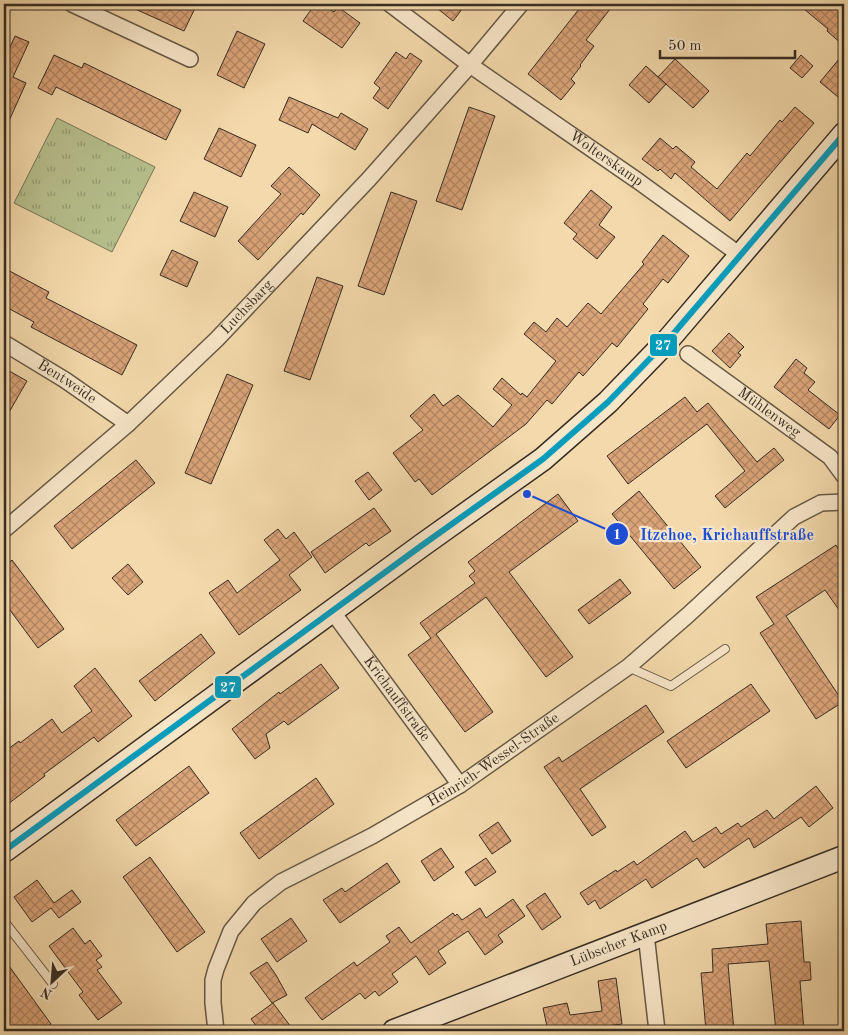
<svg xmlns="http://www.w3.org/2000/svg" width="848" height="1035" font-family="'Old Standard TT',serif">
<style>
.park{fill:url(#park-tufts);stroke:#767658}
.building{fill:url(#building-cross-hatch);stroke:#372d23}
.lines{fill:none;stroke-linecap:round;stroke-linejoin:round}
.lane-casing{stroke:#665845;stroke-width:10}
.street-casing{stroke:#665845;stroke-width:18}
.secondary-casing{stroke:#372d23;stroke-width:25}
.lane{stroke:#f7e6c8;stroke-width:8}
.street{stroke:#f7e6c8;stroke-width:15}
.secondary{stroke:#f7e6c8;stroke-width:22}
.bus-1-casing{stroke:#f7e6c8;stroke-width:10}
.bus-1{stroke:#069dbd;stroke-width:6}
.labels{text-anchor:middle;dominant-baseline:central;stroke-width:4.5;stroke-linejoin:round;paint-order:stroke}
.street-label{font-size:15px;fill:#372d23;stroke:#f7e6c8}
.leader{fill:none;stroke:#1d4ed8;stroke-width:2}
.callout-dot{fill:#1d4ed8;stroke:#f7e6c8;stroke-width:2}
.mark-label{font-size:15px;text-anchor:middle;font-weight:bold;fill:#fff}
.callout-label{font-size:16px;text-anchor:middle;font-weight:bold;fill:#1d4ed8;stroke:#f7e6c8;stroke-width:4.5;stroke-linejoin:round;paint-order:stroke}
.line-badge{stroke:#f7e6c8;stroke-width:2}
.badge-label{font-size:14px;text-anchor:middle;font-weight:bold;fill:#fff}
</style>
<defs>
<pattern id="park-tufts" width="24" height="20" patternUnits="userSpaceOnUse" patternTransform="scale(1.25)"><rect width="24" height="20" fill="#b6c08d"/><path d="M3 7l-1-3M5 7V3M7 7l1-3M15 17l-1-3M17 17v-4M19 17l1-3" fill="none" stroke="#959c73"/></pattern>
<pattern id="building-cross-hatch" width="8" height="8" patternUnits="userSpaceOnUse" patternTransform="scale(1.25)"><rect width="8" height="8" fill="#daa479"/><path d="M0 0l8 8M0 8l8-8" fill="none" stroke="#b28663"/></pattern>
</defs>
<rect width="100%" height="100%" fill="#f3d9ab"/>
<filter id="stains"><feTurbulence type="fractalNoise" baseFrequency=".004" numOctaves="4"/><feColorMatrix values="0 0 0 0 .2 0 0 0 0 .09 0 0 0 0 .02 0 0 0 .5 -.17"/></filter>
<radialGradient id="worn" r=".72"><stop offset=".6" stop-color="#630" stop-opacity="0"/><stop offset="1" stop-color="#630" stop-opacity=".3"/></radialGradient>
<path class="park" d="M57,118L155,167L112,252L14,203Z"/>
<g class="building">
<path d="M124,4H197L184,31Z"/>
<path d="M315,4H323L334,12L338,7L360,23L342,48L303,21Z"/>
<path d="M432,4H466L453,21Z"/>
<path d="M583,4H614L586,40L594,46L580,65L581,66L571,79L575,83L561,100L528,74Z"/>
<path d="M798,4H844V46L827,31L828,29Z"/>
<path d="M237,31L265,44L244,88L217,75Z"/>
<path d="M15,36L29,42L13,77L26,83L4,132V61Z"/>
<path d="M396,52L406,59L410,53L422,61L388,109L373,98L380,88L374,83Z"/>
<path d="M844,53V89L838,97L820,82Z"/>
<path d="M54,55L82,68L84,63L181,110L166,140L56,87L52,95L38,88Z"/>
<path d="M801,55L813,66L802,78L790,68Z"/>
<path d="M675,59L709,91L693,108L658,77Z"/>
<path d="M646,66L666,84L649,103L629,85Z"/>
<path d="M289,97L338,118L341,113L368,129L355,150L312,124L308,133L279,120Z"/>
<path d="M469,107L495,116L462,210L436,201Z"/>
<path d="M795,107L814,123L730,221L675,173L671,179L660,169L658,171L642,159L660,138L673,149L676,146L695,162L691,167L717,189L747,153L750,156L780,120L782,122Z"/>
<path d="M219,128L256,145L241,177L204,159Z"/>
<path d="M289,167L320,195L303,215L301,213L258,260L238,241L281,194L271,186Z"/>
<path d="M591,190L612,207L599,225L615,237L597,259L573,239L577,234L564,223Z"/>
<path d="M194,192L228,207L215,237L180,221Z"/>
<path d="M391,192L417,201L384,295L358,286Z"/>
<path d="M663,235L689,256L668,283L663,279L643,304L648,309L617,347L612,343L583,376L579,372L552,404L547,400L526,424L432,495L419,479L415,482L393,453L423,430L410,416L434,394L443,406L458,395L493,427L512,405L493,389L502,378L521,395L522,393L527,397L556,361L524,334L534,322L546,332L557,318L567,327L588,303L601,314L644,264L642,262Z"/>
<path d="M172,250L198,262L187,287L160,275Z"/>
<path d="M4,268L49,292L46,298L137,345L122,375L31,327L34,322L4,306Z"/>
<path d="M317,277L343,286L310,380L284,371Z"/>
<path d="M729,333L744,347L738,353L741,355L730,368L712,351Z"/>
<path d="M796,359L807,368L804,373L815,382L808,390L840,415L829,429L774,387Z"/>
<path d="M4,368L27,381L4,421Z"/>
<path d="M227,374L253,385L211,484L185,473Z"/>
<path d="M685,397L697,412L708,403L757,462L774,448L784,460L725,508L715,496L745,471L707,424L628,484L607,456Z"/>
<path d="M136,460L155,483L72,549L54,526Z"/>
<path d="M368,472L382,490L369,500L355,481Z"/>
<path d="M639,491L701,567L674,589L612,514Z"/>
<path d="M558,494L578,521L509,572L573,657L546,677L486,597L436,634L493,712L465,732L408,655L431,638L420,623L475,583L469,576L475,571L468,562Z"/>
<path d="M374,508L391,531L369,546L366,543L325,573L311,552Z"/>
<path d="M278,529L286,539L294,532L312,557L289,575L301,590L239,635L209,593L228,580L237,593L280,560L264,540Z"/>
<path d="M836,545L844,559V617L825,590L786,616L843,702L816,719L760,633L774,624L756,597Z"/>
<path d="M12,560L64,629L38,648L4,602V567Z"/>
<path d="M128,564L143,582L128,595L112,578Z"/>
<path d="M620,579L631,593L589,624L578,610Z"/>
<path d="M201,634L215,653L155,701L139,681Z"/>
<path d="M321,664L339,688L288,725L284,721L266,734L270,748L255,759L232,729L279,692L280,694Z"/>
<path d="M95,668L132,716L98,742L94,737L44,774L45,776L4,807V752L19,741L20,743L52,719L62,733L92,711L74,686Z"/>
<path d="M751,684L770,711L686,768L667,741Z"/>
<path d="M646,705L664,732L580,789L606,827L592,836L544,767L559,757L562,762Z"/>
<path d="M189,766L209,793L136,846L116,820Z"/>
<path d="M316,778L334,804L259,859L240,833Z"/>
<path d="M816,786L833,808L809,827L801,817L754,848L749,838L704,868L697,858L652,888L646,879L600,909L595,900L588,905L580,893L616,870L617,872L634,861L637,865L685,831L693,842L716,827L721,834L738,823L741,827L767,810L774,819Z"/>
<path d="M498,822L511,841L492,854L479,835Z"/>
<path d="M441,848L454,867L434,881L421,861Z"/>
<path d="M150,857L205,932L177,952L123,877Z"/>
<path d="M486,858L496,872L475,886L465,872Z"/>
<path d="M387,863L400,882L340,923L323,900L342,888L345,892Z"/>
<path d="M37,880L54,903L72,890L81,902L59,918L51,908L32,922L14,897Z"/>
<path d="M545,893L561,917L542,930L526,906Z"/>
<path d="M513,899L525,916L498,935L503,942L485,955L468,931L438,951L446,963L429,975L416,956L392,974L398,982L379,996L375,991L365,999L360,993L322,1020L305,998L354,962L357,966L390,942L386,936L399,927L411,943L453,913L455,916L457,914L462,920L480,908L486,918Z"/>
<path d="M291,918L307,941L277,962L261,939Z"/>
<path d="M801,921L804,962H810L811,980L800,981L804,1031H776L769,961L728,964L734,1031H706L701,973L713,972L712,949L768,944L766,924Z"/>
<path d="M73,928L85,944L90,940L102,956L96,960L102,967L97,970L122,1003L98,1020L79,995L83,992L49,946Z"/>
<path d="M4,959L51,1024L41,1031H4Z"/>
<path d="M267,962L276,975L287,995L272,1003L250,973Z"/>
<path d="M616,978L622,1024L582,1029V1031H548L543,1008L567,1003L570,1015L602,1011L598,981Z"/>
<path d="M273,1003L294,1031H260L251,1019Z"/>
</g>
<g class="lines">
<defs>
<g id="lane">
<path d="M628,667L671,686L725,649"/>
<path d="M4,921L53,984"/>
</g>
<g id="street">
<path d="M72,4L190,59"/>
<path id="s1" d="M390,4L470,65L638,181L740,255"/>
<path id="s2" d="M4,343L65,380L128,424"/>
<path id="s3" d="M688,354L830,457L844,476"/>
<path id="s4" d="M4,530L128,424L217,339L369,179L470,65L521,4"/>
<path id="s5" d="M332,611L460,785"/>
<path d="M646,934L657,1031"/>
<path id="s6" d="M216,1031L213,1003V980L216,969L231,931L254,903L281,882L372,836L460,785L628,667L688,615L794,517L821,503L844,502"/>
</g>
<g id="secondary">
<path d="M4,851L421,546L543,459L608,402L668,340L844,134"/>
<path id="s7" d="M394,1031L844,857"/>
</g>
</defs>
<use href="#lane" class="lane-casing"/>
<use href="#street" class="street-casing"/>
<use href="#secondary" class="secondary-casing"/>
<use href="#lane" class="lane"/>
<use href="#street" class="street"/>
<use href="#secondary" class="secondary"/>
<defs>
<path id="bus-1" d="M4,851L421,546L543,459L608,402L668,340L844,134"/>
</defs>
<use href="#bus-1" class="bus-1-casing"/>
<use href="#bus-1" class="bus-1"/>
</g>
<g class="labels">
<g class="street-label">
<text stroke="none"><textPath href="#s1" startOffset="266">Wolterskamp</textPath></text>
<text stroke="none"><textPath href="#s4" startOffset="330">Luchsbarg</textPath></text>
<text stroke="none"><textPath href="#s2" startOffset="74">Bentweide</textPath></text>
<text stroke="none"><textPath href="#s3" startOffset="100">Mühlenweg</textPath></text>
<text stroke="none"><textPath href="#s5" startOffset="109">Krichauffstraße</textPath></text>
<text stroke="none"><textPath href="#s6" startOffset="419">Heinrich-Wessel-Straße</textPath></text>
<text stroke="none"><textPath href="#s7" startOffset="241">Lübscher Kamp</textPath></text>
</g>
</g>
<path class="leader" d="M527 494L617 534"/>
<g class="callout-dot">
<circle cx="527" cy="494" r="5"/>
<circle cx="617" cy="534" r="12"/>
</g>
<g class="mark-label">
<text x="617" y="539">1</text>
</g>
<g class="callout-label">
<text x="727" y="540">Itzehoe, Krichauffstraße</text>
</g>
<g class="line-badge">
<rect x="649" y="333" width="29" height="24" rx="5" fill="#069dbd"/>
<rect x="214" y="675" width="28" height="24" rx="5" fill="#069dbd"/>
</g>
<g class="badge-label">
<text x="663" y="350">27</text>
<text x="228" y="692">27</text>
</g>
<rect width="848" height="1035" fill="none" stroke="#f3d9ab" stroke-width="20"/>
<rect x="5" y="5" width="838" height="1025" fill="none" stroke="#372d23" stroke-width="2.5"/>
<rect x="10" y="10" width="828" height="1015" fill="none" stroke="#372d23"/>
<g transform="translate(52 982) rotate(206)" stroke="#f7e6c8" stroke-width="4" paint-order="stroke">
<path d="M0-4L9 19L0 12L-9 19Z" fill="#372d23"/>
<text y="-8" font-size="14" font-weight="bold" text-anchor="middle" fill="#372d23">N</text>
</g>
<path d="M660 50v8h135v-8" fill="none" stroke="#372d23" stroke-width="2.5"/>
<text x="668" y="50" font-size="15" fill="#372d23" stroke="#f7e6c8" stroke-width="4" paint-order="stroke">50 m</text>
<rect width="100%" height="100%" filter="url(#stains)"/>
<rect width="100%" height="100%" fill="url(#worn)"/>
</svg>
